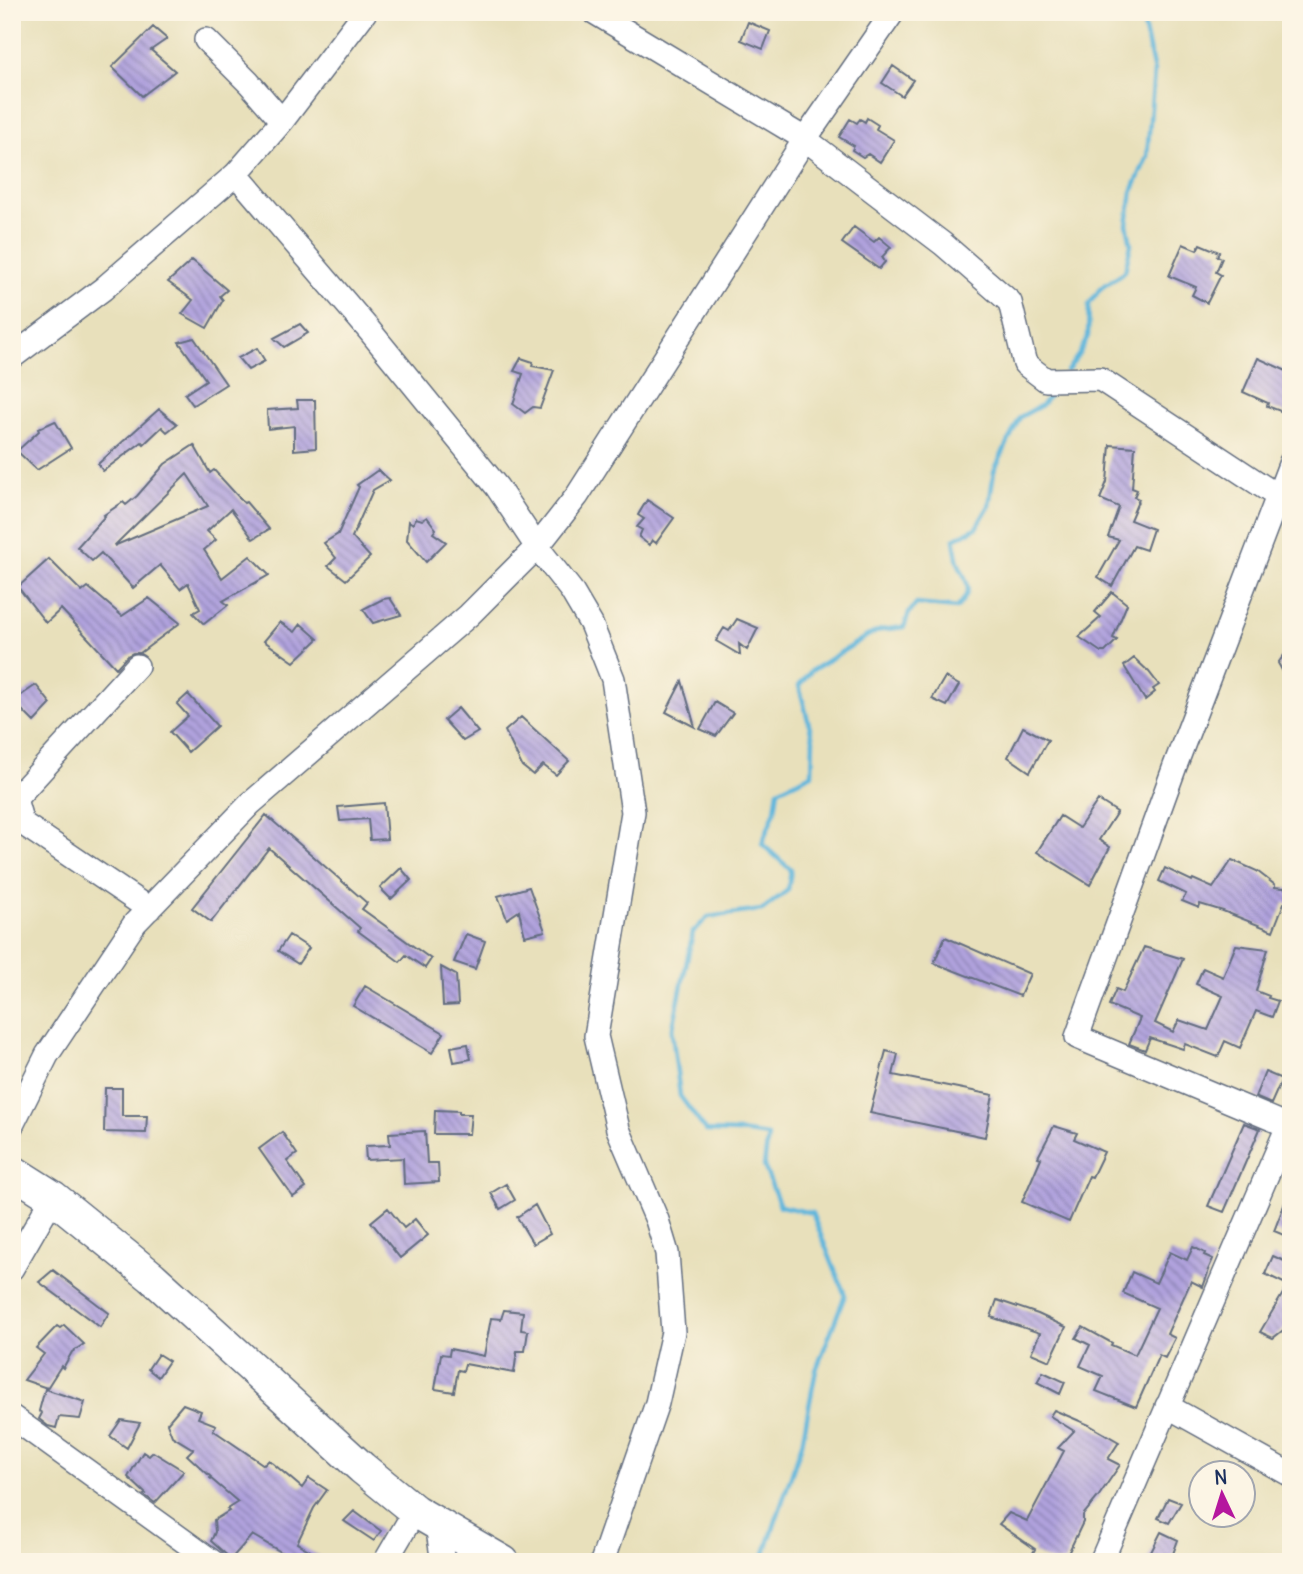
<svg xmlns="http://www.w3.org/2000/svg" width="1303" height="1574" font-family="Delius,sans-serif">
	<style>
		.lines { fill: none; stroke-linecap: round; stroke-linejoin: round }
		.stream { stroke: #5fb6dc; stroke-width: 4.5 }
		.building { fill: url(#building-back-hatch); fill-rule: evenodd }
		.minor-casing { stroke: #636d7f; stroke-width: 26 }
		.highway-casing { stroke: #636d7f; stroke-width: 35 }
		.minor { stroke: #fff; stroke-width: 23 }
		.highway { stroke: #fff; stroke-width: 32 }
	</style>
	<defs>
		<pattern id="building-back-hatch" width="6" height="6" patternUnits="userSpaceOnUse" patternTransform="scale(1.75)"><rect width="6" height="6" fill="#b0a2dd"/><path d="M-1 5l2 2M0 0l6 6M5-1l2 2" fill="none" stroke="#8e84b6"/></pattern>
	</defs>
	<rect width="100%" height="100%" fill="#fcf5e5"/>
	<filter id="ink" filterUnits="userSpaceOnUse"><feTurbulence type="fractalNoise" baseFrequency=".0143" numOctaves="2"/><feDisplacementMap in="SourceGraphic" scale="14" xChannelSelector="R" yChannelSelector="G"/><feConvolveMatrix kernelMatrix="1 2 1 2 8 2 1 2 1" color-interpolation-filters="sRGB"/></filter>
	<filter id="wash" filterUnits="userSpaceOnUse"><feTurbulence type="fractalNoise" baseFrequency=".00686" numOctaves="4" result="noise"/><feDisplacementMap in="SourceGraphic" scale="28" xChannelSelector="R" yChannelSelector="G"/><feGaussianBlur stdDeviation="1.57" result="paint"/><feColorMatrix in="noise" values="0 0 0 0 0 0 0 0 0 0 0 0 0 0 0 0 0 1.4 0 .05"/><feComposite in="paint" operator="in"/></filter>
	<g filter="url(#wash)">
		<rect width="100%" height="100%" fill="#e8e0bb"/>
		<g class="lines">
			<path class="stream" d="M1067,371l12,-17 9,-18 1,-32 12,-16 24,-17 6,-27 -4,-20 5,-32 15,-35 7,-85 -13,-60
				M762,1562l40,-119 14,-73 29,-75 -33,-82 -32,-7 -16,-40 4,-30 -29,-4 -33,-1 -26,-35 -8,-64 21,-100 15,-15 54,-7 26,-20 3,-20 -29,-26 13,-34 3,-20 34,-16 1,-35 -14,-53 12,-15 56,-35 14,-6 23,-3 5,-14 7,-9 41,4c19,-22 9,-24 1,-46 -2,-7 -3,-15 -4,-23l22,-11 13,-22 5,-35 26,-54 22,-12 14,-19"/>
		</g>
		<g id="blocks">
			<path class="building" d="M748,22l22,9 -7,18 -22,-9z
				M153,27l14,12 -16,11 24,21 -33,25 -30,-29z
				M893,66l20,14 -11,16 -20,-13z
				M867,118l11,7 -2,4 18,11 -14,22 -12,-8 -5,3 -11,-7 2,-4 -15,-9 11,-18 7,4 3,-4 5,3z
				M854,227l20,15 5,-5 12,10 -9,10 3,5 -6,7 -37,-26z
				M1183,244l14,6 3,-6 19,8 -2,4 5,2 -6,14 5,3 -14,28 -15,-8 4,-8 -27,-11z
				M192,260l35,30 -7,6 3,4 -16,28 -25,-14 11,-14 -25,-18z
				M300,324l8,9 -24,14 -10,-9z
				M194,338l32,46 -33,21 -8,-11 21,-14 -27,-38z
				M257,348l8,13 -17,9 -10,-12z
				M521,358l12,4 -1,4 22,4 -14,38 -7,-1 -8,6 -12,-9 10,-30 -9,-3z
				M1258,358l33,15v34l-3,7 -21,-8 1,-3 -25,-11z
				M297,400h18l1,48 -22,2v-24l-26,3 -1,-19 31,-2z
				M159,409l18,15 -10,8 -5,-5 -18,17 -2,-2 -39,29 -5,-7z
				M55,421l16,27 -34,22 -20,-19 22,-20 -1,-2z
				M194,445l16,28 4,-3 30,33 2,-1 23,27 -16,10 -22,-30 -24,22 9,9 -12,10 18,28 28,-22 19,19 -46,26 5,4 -24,19 -11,-11 7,-4 -12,-26 -8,6 -20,-24 -27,23 -32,-35 -9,8 -15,-14 28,-31 -1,-1 19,-13 3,3 11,-9 28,-32zM187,474l21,32 -94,40z
				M1110,445l25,2 -3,41 5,2 -3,7 5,2 -9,21 23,9 -7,21 -12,-4 -22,40 -14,-9 21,-37 -11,-3 11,-30 -19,-8 7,-17z
				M378,470l12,10 -17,10 -21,47 18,20 -24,23 -18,-14 8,-8 -12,-15 14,-9 21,-47 -2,-2z
				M647,500l27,18 -18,25 -4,-3 -3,5 -10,-8 3,-7 -5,-3 7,-8 -6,-4z
				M427,517l9,12 -3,4 13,9 -20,20 -19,-22 2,-19 4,3 3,-6 6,2z
				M49,559l33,33 6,-5 34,29 27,-18 31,25 -40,30h-7l-6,3 -11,12 -55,-59 -15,14 -28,-36z
				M1112,592l15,12 -14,34 4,2 -12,12h-4l-22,-15 22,-20 -6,-5z
				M390,598l11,17 -28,8 -10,-14 20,-10z
				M737,619l21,9 -11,22 -8,-6 1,11 -24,-14 8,-13 5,3z
				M280,622l15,10 6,-8 17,15 -24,23 -30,-21z
				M1291,646v40l-13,-23z
				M1134,658l15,14 10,13 -6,4 2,3 -10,8 -21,-34z
				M945,677l14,8 -12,21 -15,-7z
				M682,681l13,46 -29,-15z
				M36,685l15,19 -17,18 -21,-21z
				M188,694l29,32 -29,26 -18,-20 18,-16 -11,-12z
				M715,702l18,11 -17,23 -16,-7z
				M458,708l20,24 -15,9 -19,-21z
				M521,717l48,44 -13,14 -13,-10 -10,10 -11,-9 -17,-35z
				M1023,727l25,13 -18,32 -22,-15z
				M1098,800l19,12 -18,28 11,7 -20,38 -53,-33 23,-36 19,12z
				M384,803l3,36 -17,1 -2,-21 -28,2 -2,-14z
				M266,815l101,88 -5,6 69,50 -6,9 -19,-13 -6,7 -42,-31 2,-3 -91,-80 -58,74 -19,-14z
				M1232,860l25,11 18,14v2l16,2v15l-7,-1 -11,28 -50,-20 -23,-7 -1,4 -17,-7 4,-7 -27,-13 6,-13 27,13 1,-2 20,9z
				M401,868l10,12 -20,19 -11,-11z
				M529,887l16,44 -20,5 -6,-25 -12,8 -9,-23z
				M466,934l19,7 -10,28 -21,-7z
				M289,935l20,13 -11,16 -20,-13z
				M945,937l85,37 -10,22 -86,-33z
				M1236,945l32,4 -12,42 13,5 -1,2 10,3 -6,16 -16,-6 -16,37 -15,-7 -7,16 -33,-13 -2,5 -33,-11 -5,12 -16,-6 11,-26 -31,-13 7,-16 7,3 21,-45 39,12 -28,64 18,9 6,-12 29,10 15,-34 -27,-12 7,-16 20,9z
				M441,967l15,8 2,30 -15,1z
				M365,986l79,47 -12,20 -79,-47z
				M468,1044l3,15 -17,3 -3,-15z
				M886,1051l12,3 -5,21 100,20 -8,42 -115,-24z
				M1265,1072l17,7 -11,25 -16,-7z
				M105,1088h17v28h25l-1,17 -42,-1z
				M435,1110l24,1v3h12l-2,20h-35z
				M1244,1123l16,6 -36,83 -16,-6z
				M1054,1126l23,7 -3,6 30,13 -12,25 -3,-1 -20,46 -47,-20 19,-44 -3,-1z
				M425,1131l2,32h11l1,19 -35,2 -1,-26 -37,2 -1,-14 25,-1 -1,-12z
				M282,1132l15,22 -10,7 19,27 -13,9 -34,-48z
				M506,1184l9,16 -15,9 -9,-16z
				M1290,1190h1v48l-17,-7z
				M535,1205l15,29 -17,10 -16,-27z
				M388,1208l16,20 11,-9 13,16 -28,23 -29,-36z
				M1193,1247l12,6 -1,2 9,4 -5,11h1l-6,17 -12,-6 -24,53 8,4 -10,20 -6,-3 -23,52 -40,-16 7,-15 -23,-10 10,-21 -14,-7 7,-11 29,16 -1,2 24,10 22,-47 -34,-15 9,-21 24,11 14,-31 17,8z
				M1273,1256l18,8v60l-18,14 -13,-6 28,-47 -23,-11z
				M53,1270l56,43 -9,14 -61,-45z
				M997,1300l41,14 28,13 -16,34 -19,-8 9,-20 -49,-16z
				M504,1310l19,2 -2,18 7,1 -3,20h-8l-3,22 -49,-9 -2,7 -5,-1 -4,22 -19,-3 6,-35 8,1 1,-6 34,7 7,-38 10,1z
				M64,1325l20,19 -12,8 -9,16 -2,-2 -14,22 -23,-8 20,-26 -8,-6 21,-22 3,2z
				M158,1354l11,7 -11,16 -10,-8z
				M1043,1372l22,10 -5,12 -23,-12z
				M45,1389l40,13 -5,17 -21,-2 -3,11 -8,-2 -9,-7 3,-6 -3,-2z
				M183,1404l18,7 -3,7 18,7 -3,5 51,35 5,-5 33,28 7,-10 18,12 -13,18 -17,35 32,19h-31l-46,-27 -21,24 -20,-18 4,-9 -1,-12 15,-9 -2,-2 11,-7 -28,-24 1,-1 -24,-22 6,-6 -21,-13 -5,-13z
				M1054,1410l35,15 30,17 -11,17 12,6 -22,32 -15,18v7l-19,40h-12l-19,-9 2,-4 -36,-25 10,-11 18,8 37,-70 -6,-3 16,-17 -24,-15z
				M121,1420l19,3 -13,25 -17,-12z
				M143,1452l6,4 4,-4 31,19 -29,32 -11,-8 2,-1 -18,-17z
				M1168,1498l13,5 -12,20 -11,-5z
				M354,1511l27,20 -7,10 -30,-20z
				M1161,1532l17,8 -8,22h-24z"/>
		</g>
	</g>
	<g filter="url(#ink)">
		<use href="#blocks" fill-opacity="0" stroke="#636d7f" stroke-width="2"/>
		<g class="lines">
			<defs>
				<path id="minor" d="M594,12l211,127 138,105 67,58 15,62 21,16 54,-1 191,126
					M206,40l43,43 33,38
					M236,174l133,156 128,157 40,60 40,-51 228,-357 88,-127
					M12,357l91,-68 133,-115 46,-53 83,-109
					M1291,462l-116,304 -98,271 214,90
					M12,797l3,2 7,24 127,86
					M15,799l122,-133
					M12,1125l35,-70 88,-132 115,-119 219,-189 68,-68 34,43 20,34 22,55 20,133 -37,224 22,93 39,91 10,33 6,79 -16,71 -55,159
					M12,1268l41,-71
					M1167,1406l124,69
					M12,1417l201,145
					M437,1525l6,37
					M385,1562l30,-51
					M1101,1562l190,-443"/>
				<path id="highway" d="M12,1171l41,26 99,80 210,191 53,43 88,51"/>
			</defs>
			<use href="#minor" class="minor-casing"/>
			<use href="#highway" class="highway-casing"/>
			<use href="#minor" class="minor"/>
			<use href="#highway" class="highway"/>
		</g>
	</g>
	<rect width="1303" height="1574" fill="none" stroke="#fcf5e5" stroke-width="42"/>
	<g transform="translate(1222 1494) rotate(356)"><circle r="33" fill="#fcf5e5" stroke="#a2a6af" stroke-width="2"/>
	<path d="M0-5L12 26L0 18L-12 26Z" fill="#b5179e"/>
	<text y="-10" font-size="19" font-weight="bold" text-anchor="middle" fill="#1b2f5e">N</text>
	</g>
</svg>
